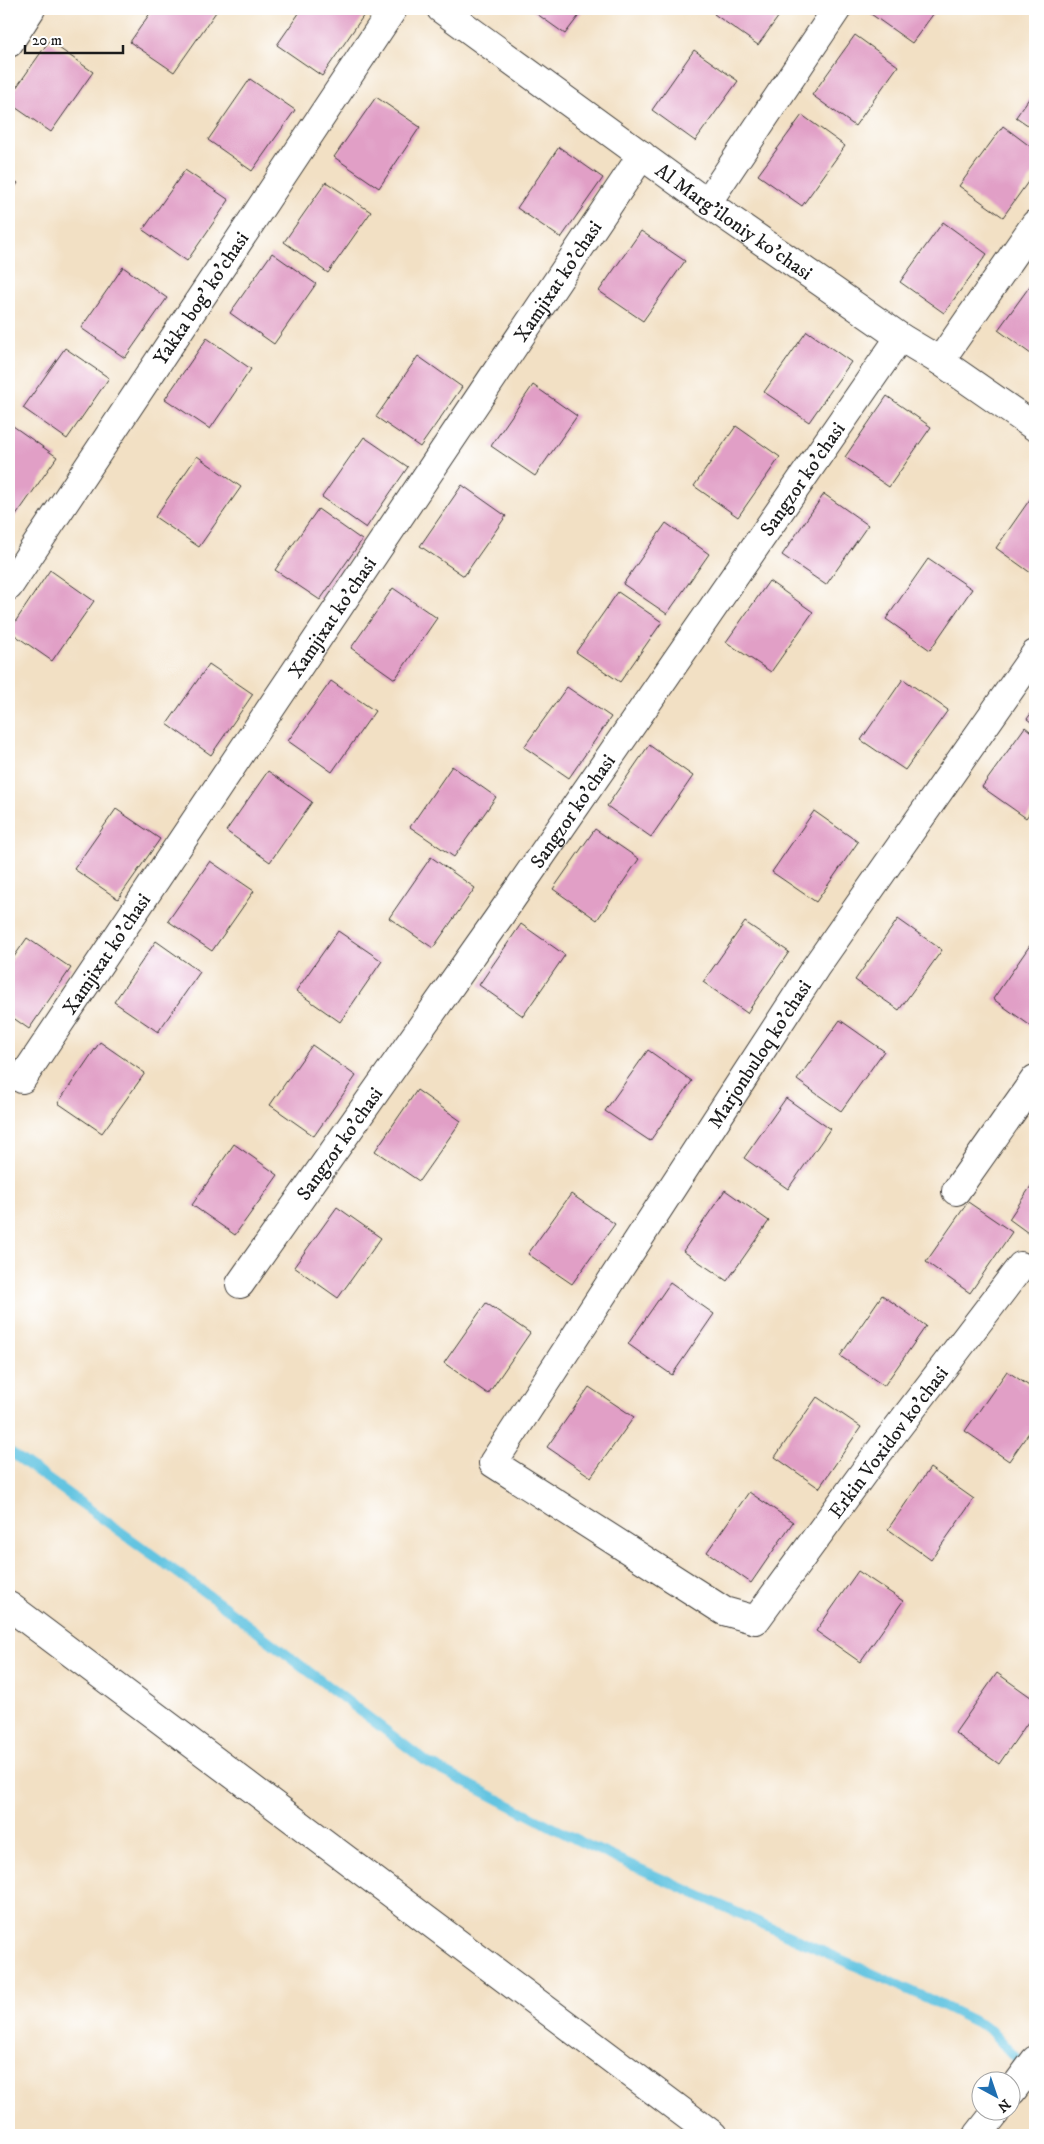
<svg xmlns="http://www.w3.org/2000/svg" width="1044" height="2144" font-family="'IM FELL DW Pica',serif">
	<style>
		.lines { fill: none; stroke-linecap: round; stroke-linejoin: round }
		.stream { stroke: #63c4e1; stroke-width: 10 }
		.building { fill: #e19fc6 }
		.minor-casing { stroke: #3c3935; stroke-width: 30 }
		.major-casing { stroke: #3c3935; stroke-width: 30 }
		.minor { stroke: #fff; stroke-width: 28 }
		.major { stroke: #fff; stroke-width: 28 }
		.labels { text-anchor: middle; stroke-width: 4; stroke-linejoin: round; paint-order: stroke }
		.street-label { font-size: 20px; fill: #1c1c1c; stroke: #fff }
	</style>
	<rect width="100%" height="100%" fill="#fff"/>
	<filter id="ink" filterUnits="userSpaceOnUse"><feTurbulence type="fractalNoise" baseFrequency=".02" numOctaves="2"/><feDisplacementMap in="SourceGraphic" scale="10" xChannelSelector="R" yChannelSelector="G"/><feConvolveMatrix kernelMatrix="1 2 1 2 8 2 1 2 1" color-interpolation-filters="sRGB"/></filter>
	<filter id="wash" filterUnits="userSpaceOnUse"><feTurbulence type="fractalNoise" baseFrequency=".0096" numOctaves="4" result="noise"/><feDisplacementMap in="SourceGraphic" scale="20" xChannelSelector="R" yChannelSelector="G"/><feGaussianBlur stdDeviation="1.12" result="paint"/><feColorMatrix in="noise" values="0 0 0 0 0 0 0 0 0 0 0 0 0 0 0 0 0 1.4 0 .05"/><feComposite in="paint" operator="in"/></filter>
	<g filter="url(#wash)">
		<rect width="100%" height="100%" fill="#f2e0c4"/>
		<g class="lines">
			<path class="stream" d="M9,1451l213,154 206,158 159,82 340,153 61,30 38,41"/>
		</g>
		<g id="blocks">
			<path class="building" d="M153,9h59l4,3 -42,60 -44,-30z
				M302,9h53l9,6 -42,61 -45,-31z
				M530,9h54l-19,25z
				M718,9h66l-26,36 -44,-31z
				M871,9h66l-25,34 -44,-31z
				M855,35l43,31 -43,60 -43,-31z
				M49,41l44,31 -42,60 -42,-29v-5z
				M694,50l44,31 -43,60 -43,-31z
				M250,79l45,31 -43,61 -44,-31z
				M1035,90v40l-19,-13z
				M376,97l44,30 -41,61 -45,-31z
				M802,115l43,31 -43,60 -44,-31z
				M1003,126l32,24v22l-32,45 -44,-31z
				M559,147l44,31 -42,60 -44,-30z
				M185,170l44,30 -42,61 -44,-31z
				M9,176l9,7 -9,13z
				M326,182l45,30 -43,61 -44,-31z
				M943,222l44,32 -43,59 -44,-31z
				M641,231l44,30 -42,60 -44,-30z
				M272,253l44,31 -42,60 -44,-31z
				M123,267l44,31 -42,60 -44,-30z
				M1035,279v78l-37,-27z
				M807,331l44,31 -42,60 -45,-30z
				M207,338l44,31 -41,60 -45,-30z
				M65,348l44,30 -42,61 -44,-31z
				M418,356l44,31 -42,60 -44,-30z
				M533,385l44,31 -42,60 -44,-30z
				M887,396l44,31 -42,60 -44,-30z
				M13,426l44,31 -42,60 -6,-4v-81z
				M736,426l44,31 -42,60 -44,-31z
				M364,437l44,30 -42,61 -44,-31z
				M197,456l44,31 -42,60 -44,-30z
				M462,485l44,31 -42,60 -44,-30z
				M1035,492v84l-39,-28z
				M824,494l44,31 -42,60 -44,-30z
				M318,509l44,31 -42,60 -45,-30z
				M666,523l43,31 -42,60 -44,-30z
				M928,559l44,30 -42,61 -44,-31z
				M50,570l44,31 -42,60 -43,-30z
				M769,581l44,31 -42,60 -45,-30z
				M393,588l44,30 -42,61 -44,-31z
				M618,592l44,30 -42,60 -44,-30z
				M209,664l44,30 -42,61 -44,-31z
				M903,679l45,31 -43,60 -44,-30z
				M331,681l44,30 -43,61 -44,-31z
				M567,687l44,30 -42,61 -45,-31z
				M1035,708v17l-8,-6z
				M1025,727l10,8v71l-9,12 -44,-31z
				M649,745l44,31 -42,61 -44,-31z
				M452,766l44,31 -42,60 -44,-30z
				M268,771l44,31 -42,60 -44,-31z
				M116,809l44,30 -42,60 -44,-30z
				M814,811l44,31 -42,60 -44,-30z
				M595,829l44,30 -42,61 -44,-31z
				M431,857l44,31 -42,60 -44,-30z
				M210,861l44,30 -42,60 -44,-30z
				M898,919l44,31 -43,60 -44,-30z
				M745,922l44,30 -42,61 -44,-31z
				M521,924l44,31 -42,61 -44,-31z
				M338,931l44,30 -42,61 -44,-31z
				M27,938l44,30 -42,61 -20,-14v-51z
				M1035,938v91l-42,-30z
				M156,941l44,31 -42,60 -44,-30z
				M840,1020l44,31 -43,60 -44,-31z
				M100,1042l45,31 -43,60 -44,-30z
				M312,1045l44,31 -42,60 -44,-31z
				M648,1050l44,31 -42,60 -45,-30z
				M417,1090l44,31 -42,60 -44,-30z
				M786,1098l44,31 -42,60 -44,-31z
				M234,1144l44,31 -43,60 -43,-30z
				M1035,1180v58l-26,-19z
				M725,1190l44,31 -42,60 -44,-30z
				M571,1194l44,30 -43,60 -44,-30z
				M968,1202l44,30 -42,61 -44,-31z
				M337,1207l44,31 -43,60 -44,-31z
				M670,1283l44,31 -42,61 -44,-31z
				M882,1295l44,31 -42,60 -44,-30z
				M486,1303l44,30 -42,61 -44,-31z
				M1007,1371l28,19v34l-26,37 -44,-30z
				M589,1387l45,30 -43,60 -44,-30z
				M817,1397l44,30 -42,61 -44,-31z
				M930,1468l44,31 -43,61 -43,-31z
				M749,1492l44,30 -42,61 -44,-31z
				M858,1571l45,30 -43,61 -44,-31z
				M997,1673l38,27v12l-36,52 -44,-31z"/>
		</g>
	</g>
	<g filter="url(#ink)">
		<use href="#blocks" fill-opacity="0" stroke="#3c3935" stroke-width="1"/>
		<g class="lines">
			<defs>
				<g id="minor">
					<path id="s1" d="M441,9l266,194 193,134 40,24 95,66"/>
					<path d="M9,43l22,-34"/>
					<path d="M707,203l130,-194"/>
					<path d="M940,361l95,-137"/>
					<path id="s2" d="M9,586l384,-577"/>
					<path id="s3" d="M22,1079l620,-924"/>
					<path d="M956,1191l79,-112"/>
					<path id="s4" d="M1021,1266l-149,195 -116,159 -32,-9 -231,-148 322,-495 220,-314"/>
					<path id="s5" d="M240,1284l259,-367 401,-580"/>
				</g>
				<path id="major" d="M9,1606l704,529
					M1012,2091l23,-31
					M978,2135l18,-23"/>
			</defs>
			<use href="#minor" class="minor-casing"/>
			<use href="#major" class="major-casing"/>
			<use href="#minor" class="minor"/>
			<use href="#major" class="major"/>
		</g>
	</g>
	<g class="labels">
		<g class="street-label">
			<text dy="7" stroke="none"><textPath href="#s1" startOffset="362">Al Marg'iloniy ko'chasi</textPath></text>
			<text dy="7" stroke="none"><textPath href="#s3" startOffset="961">Xamjixat ko'chasi</textPath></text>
			<text dy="7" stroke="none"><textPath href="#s2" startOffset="346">Yakka bog' ko'chasi</textPath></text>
			<text dy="7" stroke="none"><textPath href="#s5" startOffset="982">Sangzor ko'chasi</textPath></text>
			<text dy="7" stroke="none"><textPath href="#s3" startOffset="556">Xamjixat ko'chasi</textPath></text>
			<text dy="7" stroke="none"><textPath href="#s5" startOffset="578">Sangzor ko'chasi</textPath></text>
			<text dy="7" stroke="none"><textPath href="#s3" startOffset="151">Xamjixat ko'chasi</textPath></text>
			<text dy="7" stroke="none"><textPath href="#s4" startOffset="1238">Marjonbuloq ko'chasi</textPath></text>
			<text dy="7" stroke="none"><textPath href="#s5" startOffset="172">Sangzor ko'chasi</textPath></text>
			<text transform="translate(888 1442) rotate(-53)" y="7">Erkin Voxidov ko'chasi</text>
		</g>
	</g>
	<rect width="1044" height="2144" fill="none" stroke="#fff" stroke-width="30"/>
	<g transform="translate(996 2096) rotate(140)"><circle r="24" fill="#ffffff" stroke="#a4a4a4"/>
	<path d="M0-4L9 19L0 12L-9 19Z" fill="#1f6fb2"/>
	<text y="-8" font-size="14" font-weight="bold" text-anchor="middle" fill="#1c1c1c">N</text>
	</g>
	<path d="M25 45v8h98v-8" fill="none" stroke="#1c1c1c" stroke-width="2.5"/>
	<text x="32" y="45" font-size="15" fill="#1c1c1c" stroke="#ffffff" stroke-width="4" paint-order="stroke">20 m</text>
</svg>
